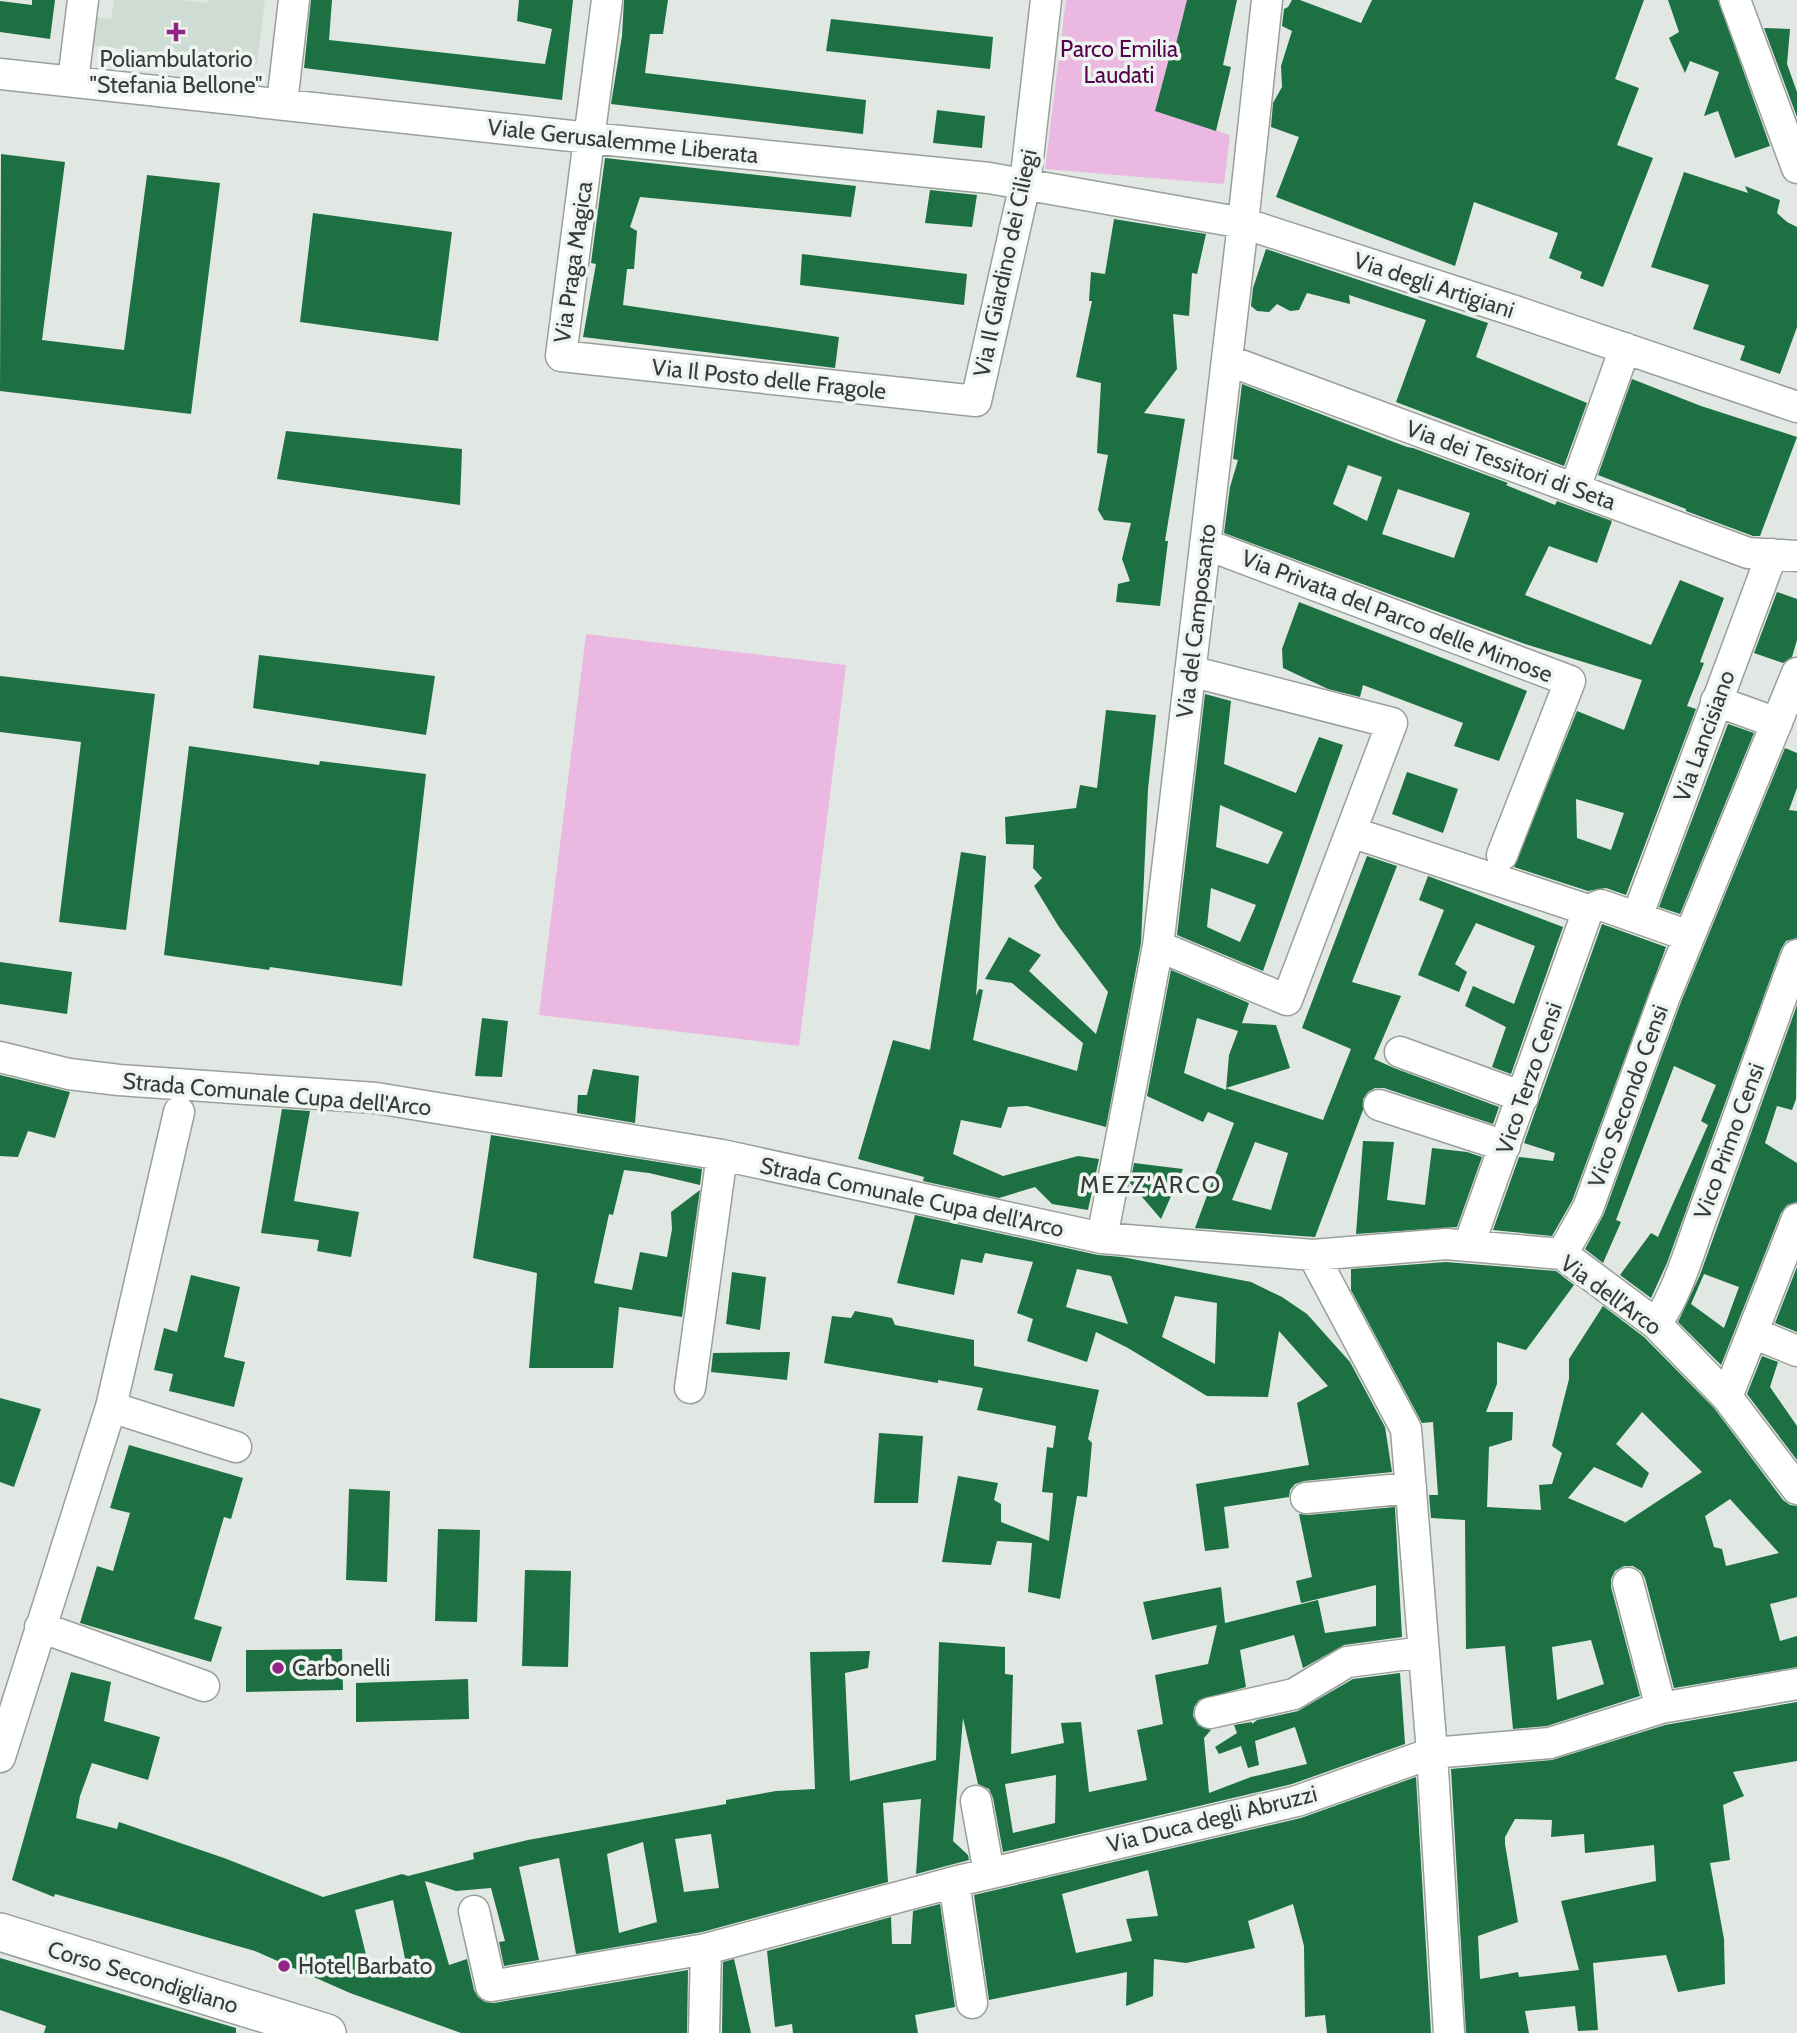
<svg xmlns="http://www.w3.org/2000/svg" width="1797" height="2033" font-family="Cabin,sans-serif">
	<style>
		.built { fill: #cfdcd3 }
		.green { fill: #eab8e1 }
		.building { fill: #1d7042; fill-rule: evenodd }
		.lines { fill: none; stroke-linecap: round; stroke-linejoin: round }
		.minor-casing { stroke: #999f9a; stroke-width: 33 }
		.major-casing { stroke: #999f9a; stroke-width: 40 }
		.minor { stroke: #fff; stroke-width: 30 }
		.major { stroke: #fff; stroke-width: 37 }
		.poi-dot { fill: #922587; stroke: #eef4ef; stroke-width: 2.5 }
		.labels { text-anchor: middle; stroke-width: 7; stroke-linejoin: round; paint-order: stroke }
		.park-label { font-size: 23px; fill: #55034e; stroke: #eef4ef }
		.poi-label { font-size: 23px; fill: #383b39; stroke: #eef4ef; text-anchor: start }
		.street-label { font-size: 23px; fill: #383b39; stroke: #eef4ef }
		.neighbourhood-label { font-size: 24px; letter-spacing: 2px; fill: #383b39; stroke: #eef4ef }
	</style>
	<rect width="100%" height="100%" fill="#e1e7e2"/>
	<path class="built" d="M114,0h68l25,3 1,-3h57l-8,66 -168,-21 4,-28 18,2z"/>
	<path class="green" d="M1066,0h137l-37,114 64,21 -6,49 -179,-15z
		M586,634l260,31 -47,381 -260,-31z"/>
	<path class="building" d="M32,0h23l-5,39 -50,-7v-31l32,4z
		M311,0h21l-3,40 216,24 7,-35 -35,-8 2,-21h54l-11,100 -258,-32z
		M624,0h44l-5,34h-13l-5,39 221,27 -3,34 -252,-30 11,-68z
		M1187,0h50l-14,65 8,2 -15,64 -61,-20 15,-56 3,1z
		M1292,0h8l61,23 11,-23h272l-29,79 24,9 -22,57 36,13 -50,129 -23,-9 2,-6 -33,-14 9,-25 -84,-31 -19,64 -179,-69 23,-60 -28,-10 2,-24 9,-16 -1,-21 11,-35 -10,-5 2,-17 4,-2z
		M1668,0h50l52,146 -35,12 -17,-47 -14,5 15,-44 -29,-11 -5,12 -16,-35 10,-6z
		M831,19l162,18 -3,32 -164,-18z
		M1764,28l26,1 -3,35 10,28v25z
		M937,110l48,6 -3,32 -49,-5z
		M1,154l64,8 -23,178 82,10 23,-175 73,8 -29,231 -191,-23z
		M605,158l251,28 -5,31 -211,-20 -10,30 7,4 -3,38h-7l-4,36 216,32 -4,31 -252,-31 13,-73 -5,-1z
		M1684,172l64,21 -3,-7 35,14 -3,13 10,9 10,5v100l-17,47 -40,-14 5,-14 -52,-17 16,-44 -58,-18z
		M930,190l47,5 -5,32 -47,-4z
		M313,213l139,19 -14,109 -138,-19z
		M1114,219l92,15 -9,40 -5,-1 -3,43 -16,-2 4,55 -33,44 41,6 -20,122h3l-8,65 -44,-4 2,-18 12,-3 -8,-22 9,-36 -27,-3 -6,-10 10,-55 -11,-2 4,-70 -25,-6 16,-76h-3l2,-29 14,2z
		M1266,249l222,74 -12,34 111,46 -23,63 -168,-64 30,-82 -77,-25 1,9 -43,-11 -8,17 -9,1 -13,-7 -8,8 -12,-1 -6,-5 2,-18z
		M802,254l165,20 -3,31 -164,-20z
		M1632,379l69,27 96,31 -37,99h-7l-67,-25v-2l-88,-34z
		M1242,384l165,63 6,1 95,35 -2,2 49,20 2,-4 55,20 -15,42 -48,-17 -24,49 126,50 29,-65 44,18 -24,64 4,1 -17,43 9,3 -70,186 -20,-7 -18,3 -74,-24 63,-156 47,19 18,-50 -117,-36 -301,-111 6,-46 8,-27 -5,-1zM1348,465l34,12 -15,44 -34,-17zM1398,489l72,24 -16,45 -72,-24zM1576,799l48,14 -13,37 -34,-12z
		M286,431l176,18 -2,56 -183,-26z
		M1777,592l20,7v41l-5,17 -9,6 -29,-10z
		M1299,602l228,89 -28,70 -45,-15 9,-23 -100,-38 -3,12 -32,-8 -45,-21 -1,-19z
		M259,655l176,21 -9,59 -173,-27z
		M0,676l155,18 -29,236 -67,-8 22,-180 -81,-10z
		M1205,694l26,7 -7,63 72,29 23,-56 24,8 -80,226 -86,-36zM1220,805l63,27 -15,32 -52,-17zM1211,888l45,17 -16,37 -33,-15z
		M1106,710l50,5 -8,74 -7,154 -35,184 -79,-21 -19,1 -7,21 -40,-8 -8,34 50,22 75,-20 21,3 -11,51 -36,-6 -17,-17 -36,11 -76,-17 1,-4 -66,-18 35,-119 37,10 31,-198 25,4 -10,140 3,-7 4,1 -10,50 104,31 6,-28 -71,-60 -27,-4 24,-42 32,18 -12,16 67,63 12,-42 -49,-65 -25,-41 8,-8 -9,-10 1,-23 -28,-1 -1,-27 71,-9 4,-23 17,3z
		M1728,724l26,9 -74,181 -21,-7z
		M189,746l130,19 1,-4 106,13 -24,212 -132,-19 -1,3 -105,-15z
		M1785,748l12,5v35l-8,22 8,1v127l-11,3 -5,8 -114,314 -16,35 -31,-23 31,-42 7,4 50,-112 -7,-4 15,-36 -42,-19 -58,154 5,2 -18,41 -18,-14 19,-35 77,-212z
		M1407,772l51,17 -15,44 -51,-19z
		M1367,856l30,10 -45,116 49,14 -27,63 20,9 105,39 -6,17 -109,-36h-9l-7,4 -5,7v11l-48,127 -120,-9 39,-105 -26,-11 -5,10 -56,-26 24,-126 78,33 -8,23 1,-3 34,2 14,43 -64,20 97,32 28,-71 -49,-21zM1197,1018l41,13 -9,24 -3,35 -42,-17zM1255,1142l33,11 -17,57 -39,-10z
		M1428,876l135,51 -52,147 -19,-7 14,-40 -41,-21 8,-20 41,18 21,-58 -59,-23 -21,41 12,8 -8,20 -41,-17 26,-65 -25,-10z
		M1602,924l64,23 -94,254 -20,35 -59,-6 26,-73 34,4 2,-8 -31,-10z
		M0,962l72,10 -5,42 -67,-10z
		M1797,1005l-1,94 -4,11 -15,-4 -12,37 32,20v39l-10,3 -6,8 -60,152 -43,-43 22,-47zM1704,1274l35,13 -15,41 -33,-24z
		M482,1018l26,3 -6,56 -27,-1z
		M593,1069l46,7 -4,47 -58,-10 1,-18h9z
		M0,1075l70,17 -15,46 -27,-7 -10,26 -18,-1z
		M282,1109l28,2 -16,90 65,11 -8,45 -34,-6 2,-11 -58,-7z
		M491,1135l211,34 -2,16 -51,-12 -25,-3 -11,45 -4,-1 -15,69 38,7 8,-38 27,5 5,-28 -1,-17 29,-22 -18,127 -63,-10 -6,61h-84l8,-95 -64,-15z
		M1363,1141l31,1 -7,58 38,5 7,-57 35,4 15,5 -25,70 -101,7z
		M1134,1163l49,6 -22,50 -31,-36z
		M915,1215l183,40 24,2 129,25 31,15 25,17 43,48 35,65 7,45 -88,9 -9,3 -5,6 -1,7 -65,10 5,41 -24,3 -9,-67 113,-19 -12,-62 31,-17 -49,-55 -11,66 -61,-1 -79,-48 -32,-16 -9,30 -60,-21 6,-22 -16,-6 16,-51 -48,-9 -3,10 -21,-4 -7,36 -57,-12zM1077,1269l34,7 17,48 -62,-17zM1175,1296l42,7 -2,61 -53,-27z
		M1446,1262l110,9 18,14 -48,65 -29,-8v42l-11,28h27l-1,28 -23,7 -2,60 54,3 -2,-25 13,-1 10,-31 -10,-7 17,-67v-20l34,-53 41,31 70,71 69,92 7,5 7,1v91l-27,7 10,37 17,-5v31l-123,21 -29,-110 -4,-7 -8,-5h-9l-9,5 -4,8v8l29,109 -93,30 -34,3 -8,-83 -39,3 -1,-129 -34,-2 -2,-23h9l-5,-73 -11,1 -71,-133v-21zM1642,1412l60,60 -79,52 2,-2 -57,-24 26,-31 48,21 7,-15 -33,-29zM1730,1499l49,54 -53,13 -4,-17 -8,-2 -9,-31zM1591,1640l13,44 -47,16 -5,-53z
		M1797,1267v65l-22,-9z
		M732,1272l34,5 -6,53 -34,-6z
		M191,1275l49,12 -16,70 21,5 -11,45 -65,-16 4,-17 -19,-4 10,-42 13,4z
		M855,1311l37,7 3,7 79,15v26l125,24 -11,49 4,4 -5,54 -10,-1 -17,103 -32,-7 4,-49 -35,-2 -6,24 -49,-3 16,-86 40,7 -4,17 7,4v18l48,19 4,-48 -11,-1 5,-45 6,1 3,-22 -79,-16 6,-22 -45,-8v3l-114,-20 8,-47 19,2z
		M790,1352l-3,28 -76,-8 2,-19z
		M1762,1356l16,6 -8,25 27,39v34l-50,-66z
		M0,1398l41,11 -27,78 -14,-5z
		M879,1433l44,3 -5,67h-44z
		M129,1445l114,33 -12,41 -7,-2 -30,102 28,8 -11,35 -131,-39 17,-57 16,5 17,-58 -20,-5z
		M349,1489l41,2 -3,91 -41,-2z
		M1395,1507l7,130 -58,8 -41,23 -9,-33 -54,15 6,37 -47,13 -5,7 -1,9 5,9 13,5 -7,8 5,55 42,-16 56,-13 -12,-37 -40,14 4,24 -11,3 -7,-22 -22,8 -4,-7 22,-14 -3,-8 18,-3v2l5,-4 41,-9 55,-32 47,-6 5,71 -113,40 -289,68 -10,-54 -4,-9 -11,-5 -15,-66 -10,123 15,14 1,5 -53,14 5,-75 -38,4 5,79 -186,50 -126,22 -17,-96 -40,9 20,93 -35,6 -5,-24 6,-1 -14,-53 -35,3 -31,-10 24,84 18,-6 7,31 4,7 7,5 9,1 194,-33 -1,63h-226l-111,-40 -95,-42 -200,-57 -1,3 -42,-17 59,-208 40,10 -7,39 56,16 -12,43 -56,-17 -12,33 -4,22 41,11 2,-7 105,36 99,39 79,-23 6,2 66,-17 -1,-6 55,-13 198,-36v-4l50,-9 39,-2 -5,-137 60,-1 -2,17 -23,5 5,108 86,-21 3,-118 66,5v27l8,1 -2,79 53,-11 -3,-20 20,-1 8,70 58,-12 -10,-50 26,-6 -8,-49 53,-11 9,-39 4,-1 -69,16 -9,-38 78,-15 4,36 93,-23 7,33 51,-7v-41l-75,18 -5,-22 16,-4 -13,-63 9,1zM1056,1775l-1,48 -42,10 -8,-49zM711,1834l8,54 -35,4 -9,-53zM643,1842l14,80 -38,11 -12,-79zM393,1900l16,78 -39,-7 -15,-61z
		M438,1529l42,1 -3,92 -42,-1z
		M525,1570l46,1 -3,96 -46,-1z
		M342,1649l1,41 -97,2v-42z
		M468,1679l1,40 -113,3v-39z
		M1797,1702v59l-64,11 11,24 -21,9 7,55 -20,3 14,76 1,45 -47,8 -12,-37 -73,8 5,67 -20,1 -3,-25 -50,5 4,22h-63l-15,-264 101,-9 113,-35zM1515,1819l37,1 -1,17 33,-3 1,19 69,-8 2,36 -95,20 18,69 -60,7 -1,-5 -38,7 -2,-43 40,-14 -13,-78v-7z
		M1416,1777l15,256h-104l-2,-18 -20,2 -1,-71 -11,-42 -45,17 7,27 -69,15 -32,-4 -1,37 -27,10 1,-34 -138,28 -15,-105 327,-77zM1148,1870l10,46 -32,3 6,22 -56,12 -14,-59z
		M940,1904l15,103 -40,8 3,18h-125l-1,-9 -17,3 -8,-76 124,-34 1,27h19l2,-33z
		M0,1958l236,70v5h-192l2,-7 -46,-16z
		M734,1959l17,74h-29l1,-71z"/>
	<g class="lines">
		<defs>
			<path id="minor" d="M607,0l-46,356 415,45 49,-217 21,-184
				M1735,0l62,168
				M0,74l590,64 399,40 254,45 272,88 282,96
				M73,81l10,-81
				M282,103l12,-103
				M1227,360l521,193 49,3
				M1575,488l50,-140
				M1205,544l365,137 -68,174
				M1716,701l61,22
				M1351,832l237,78
				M1588,910l13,-5 88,31
				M1637,917l135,-363
				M1158,946l129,54 105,-277 -202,-52
				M1400,1052l123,45
				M0,1057l69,17 50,6 257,18 170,28 176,29 380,83 211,17 133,-11 116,10 94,70 71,73 70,92
				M1379,1105l126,41
				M1102,1238l56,-292 85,-723 24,-223
				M1469,1245l119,-335
				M1562,1254l26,-46 77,-212 132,-323
				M1313,1255l93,174 26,324 17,280
				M1656,1324c23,-33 34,-76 48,-113 32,-85 61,-171 93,-256
				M1753,1333l44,18
				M690,1388l32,-233
				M1727,1397l70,-178
				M111,1407l125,40
				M1306,1498l105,-10
				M1628,1583l33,125
				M40,1627l164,59
				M1210,1713l84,-19 53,-32 77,-10
				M0,1757l111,-350 68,-295
				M976,1801l13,72
				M954,1882l18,121
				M474,1911l17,75 215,-37 256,-69 335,-79 135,-48 118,-10 111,-35 136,-24
				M704,2033l2,-84"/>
			<path id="major" d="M0,1932l327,101"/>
		</defs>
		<use href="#minor" class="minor-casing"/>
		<use href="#major" class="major-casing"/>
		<use href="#minor" class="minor"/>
		<use href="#major" class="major"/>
	</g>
	<g class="poi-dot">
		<path d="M172.5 21.5h7v7h7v7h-7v7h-7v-7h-7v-7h7z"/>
		<circle cx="278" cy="1668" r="7"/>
		<circle cx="284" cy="1966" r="7"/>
	</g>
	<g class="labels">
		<g class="park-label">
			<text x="1119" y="57">Parco Emilia<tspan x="1119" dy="26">Laudati</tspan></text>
		</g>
		<g class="poi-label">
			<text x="176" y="67" text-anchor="middle">Poliambulatorio<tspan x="176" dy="26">"Stefania Bellone"</tspan></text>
			<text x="292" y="1676">Carbonelli</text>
			<text x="298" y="1974">Hotel Barbato</text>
		</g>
		<g class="street-label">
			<text transform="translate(623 141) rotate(6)" y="8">Viale Gerusalemme Liberata</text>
			<text transform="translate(573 262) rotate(-82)" y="8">Via Praga Magica</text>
			<text transform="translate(1005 263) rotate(-78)" y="8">Via Il Giardino dei Ciliegi</text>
			<text transform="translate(1434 285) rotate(18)" y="8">Via degli Artigiani</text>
			<text transform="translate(769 379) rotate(6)" y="8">Via Il Posto delle Fragole</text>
			<text transform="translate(1511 465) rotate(20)" y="8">Via dei Tessitori di Seta</text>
			<text transform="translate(1397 616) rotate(21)" y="8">Via Privata del Parco delle Mimose</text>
			<text transform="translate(1196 621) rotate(-83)" y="8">Via del Camposanto</text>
			<text transform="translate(1704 736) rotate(-70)" y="8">Via Lancisiano</text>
			<text transform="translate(1529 1078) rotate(-71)" y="8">Vico Terzo Censi</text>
			<text transform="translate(277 1094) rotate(5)" y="8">Strada Comunale Cupa dell'Arco</text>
			<text transform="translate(1628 1096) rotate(-70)" y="8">Vico Secondo Censi</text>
			<text transform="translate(1729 1141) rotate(-70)" y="8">Vico Primo Censi</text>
			<text transform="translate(912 1197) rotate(12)" y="8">Strada Comunale Cupa dell'Arco</text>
			<text transform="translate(1611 1295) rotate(36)" y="8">Via dell'Arco</text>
			<text transform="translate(1212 1819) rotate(-14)" y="8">Via Duca degli Abruzzi</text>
			<text transform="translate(143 1977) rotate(17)" y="8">Corso Secondigliano</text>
		</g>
		<g class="neighbourhood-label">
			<text x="1151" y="1193">MEZZ'ARCO</text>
		</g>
	</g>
</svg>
